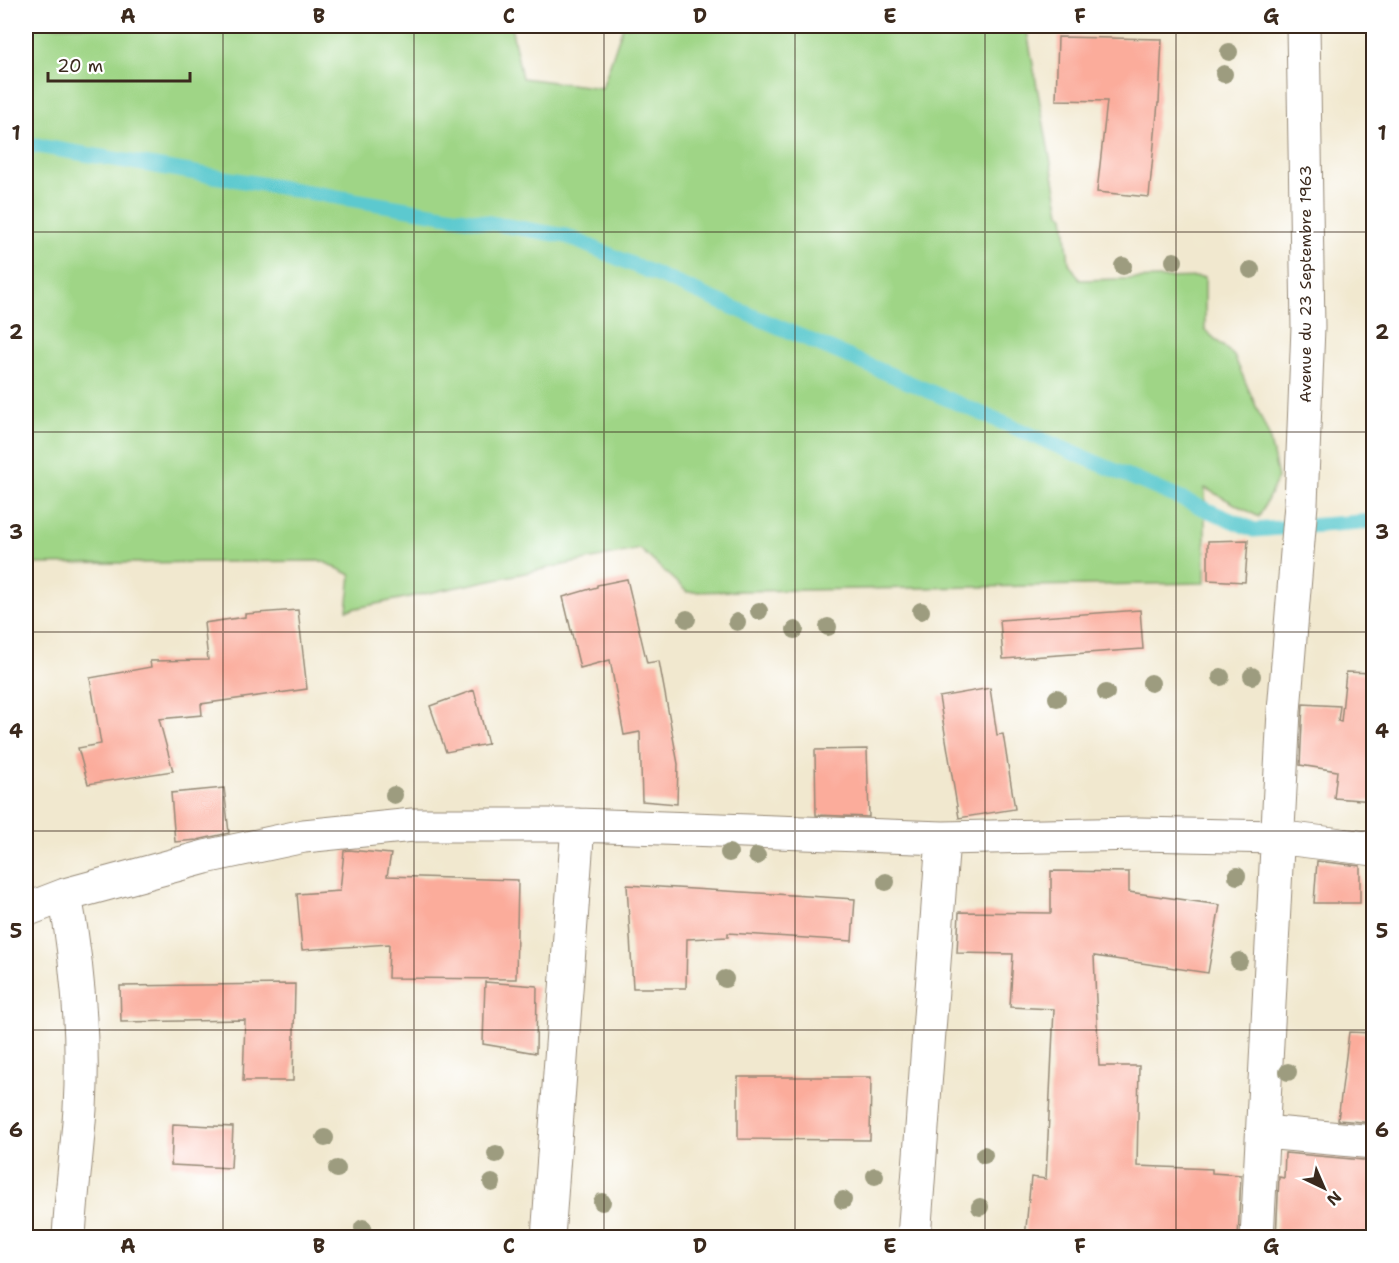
<svg xmlns="http://www.w3.org/2000/svg" width="1399" height="1263" font-family="'Shantell Sans',sans-serif">
	<style>
		.green { fill: #9fd586; stroke: #6d8052; stroke-width: 1.5 }
		.lines { fill: none; stroke-linecap: round; stroke-linejoin: round }
		.stream { stroke: #5cc9cf; stroke-width: 15 }
		.building { fill: #fbac9b }
		.minor-casing { stroke: #968976; stroke-width: 35 }
		.minor { stroke: #fff; stroke-width: 33 }
		.tree { fill: #9d9c7f }
		.grid { fill: none; stroke: #3b2a1e; stroke-width: 1.5; stroke-opacity: 0.55 }
		.labels { text-anchor: middle; stroke-width: 5; stroke-linejoin: round; paint-order: stroke }
		.street-label { font-size: 16px; fill: #3b2a1e; stroke: #fff }
		.neatline { fill: none; stroke: #3b2a1e; stroke-width: 2 }
		.grid-label { font-size: 20px; text-anchor: middle; font-weight: bold; fill: #3b2a1e }
	</style>
	<rect width="100%" height="100%" fill="#fff"/>
	<filter id="ink" filterUnits="userSpaceOnUse"><feTurbulence type="fractalNoise" baseFrequency=".0167" numOctaves="2"/><feDisplacementMap in="SourceGraphic" scale="12" xChannelSelector="R" yChannelSelector="G"/><feConvolveMatrix kernelMatrix="1 2 1 2 8 2 1 2 1" color-interpolation-filters="sRGB"/></filter>
	<filter id="wash" filterUnits="userSpaceOnUse"><feTurbulence type="fractalNoise" baseFrequency=".008" numOctaves="4" result="noise"/><feDisplacementMap in="SourceGraphic" scale="24" xChannelSelector="R" yChannelSelector="G"/><feGaussianBlur stdDeviation="1.35" result="paint"/><feColorMatrix in="noise" values="0 0 0 0 0 0 0 0 0 0 0 0 0 0 0 0 0 1.4 0 .05"/><feComposite in="paint" operator="in"/></filter>
	<g filter="url(#wash)">
		<rect width="100%" height="100%" fill="#f1e8cf"/>
		<path class="green" d="M26,26h485l11,52 80,10 21,-62h403l34,187 4,3 5,47 11,17 125,-3v53l29,26 35,80 9,42 -19,39 -54,-29v95l-518,9 -47,-43 -293,61 4,-35 -29,-14 -296,3z"/>
		<g class="lines">
			<path class="stream" d="M26,144l540,92 688,294 120,-9"/>
		</g>
		<g id="blocks">
			<path class="building" d="M1058,37l104,2 -3,64h-1l-9,94 -52,-5 10,-91 -51,-1z
				M1248,540l-3,42 -37,-2v-39z
				M627,579l20,84 12,-2 19,103 -1,40 -35,-3 -2,-69 -16,3 -14,-75 -30,8 -17,-71 34,-10v-2z
				M298,610l9,79 -106,15 1,11 -43,4 14,52 -85,13 -10,-36 23,-4 -11,-66 61,-11 -1,-6 58,-1 -4,-37 41,-6v-3z
				M1140,610l3,39 -140,10 -3,-39z
				M1346,672l28,1v128l-40,-3 3,-27 -37,-6 3,-61 37,2 -2,15 3,1z
				M990,688l7,47 6,-1 12,75 -56,9 -20,-121z
				M474,690l14,54 -42,8 -16,-46z
				M867,749l2,68 -53,-2 -1,-65z
				M224,788l5,45 -32,7 -22,2 -4,-49z
				M349,850l42,4 -4,22 131,4 -2,99 -128,-1 1,-34 -87,6 -5,-56 43,-3 4,-40z
				M1317,861l43,5v37h-46z
				M1051,871l78,1v20l91,13 -12,68 -114,-17 5,110h40l-2,100 75,3v4l29,2 -3,63h-213l6,-61 15,2 8,-170 -44,-2 3,-53 -56,-1 2,-41 92,1z
				M627,885l228,14 -3,42 -124,-8v4l-41,2 -1,49h-53z
				M485,982l52,4 -1,67 -53,-9z
				M295,984l-2,97h-50l2,-61 -124,2 -1,-36z
				M1349,1032l25,1v90l-36,-3z
				M738,1077h133l-1,63 -132,-1z
				M173,1124l60,3 -2,41 -60,-3z
				M1285,1153l89,8v77h-98l3,-61 5,1z"/>
		</g>
	</g>
	<g filter="url(#ink)">
		<use href="#blocks" fill-opacity="0" stroke="#968976" stroke-width="1.5"/>
		<g class="lines">
			<defs>
				<path id="minor" d="M65,895c13,70 19,143 15,214 -3,43 -9,86 -11,129
					M26,910l39,-15 140,-38 99,-21 109,-11h165l365,13 196,-4 137,3 98,12
					M1263,1132l111,10
					M548,1238l30,-413
					M914,1238l29,-400
					M1257,1238l27,-527 17,-207 7,-177 -5,-301"/>
			</defs>
			<use href="#minor" class="minor-casing"/>
			<use href="#minor" class="minor"/>
		</g>
		<g class="tree">
			<circle cx="1229" cy="52" r="9"/>
			<circle cx="1224" cy="74" r="9"/>
			<circle cx="1174" cy="261" r="9"/>
			<circle cx="1123" cy="266" r="9"/>
			<circle cx="1251" cy="270" r="9"/>
			<circle cx="759" cy="611" r="9"/>
			<circle cx="921" cy="611" r="9"/>
			<circle cx="687" cy="619" r="9"/>
			<circle cx="737" cy="622" r="9"/>
			<circle cx="828" cy="627" r="9"/>
			<circle cx="795" cy="630" r="9"/>
			<circle cx="1252" cy="676" r="9"/>
			<circle cx="1221" cy="677" r="9"/>
			<circle cx="1151" cy="683" r="9"/>
			<circle cx="1106" cy="693" r="9"/>
			<circle cx="1057" cy="698" r="9"/>
			<circle cx="394" cy="795" r="9"/>
			<circle cx="729" cy="853" r="9"/>
			<circle cx="757" cy="856" r="9"/>
			<circle cx="1237" cy="876" r="9"/>
			<circle cx="886" cy="882" r="9"/>
			<circle cx="1239" cy="961" r="9"/>
			<circle cx="725" cy="979" r="9"/>
			<circle cx="1288" cy="1072" r="9"/>
			<circle cx="325" cy="1138" r="9"/>
			<circle cx="496" cy="1154" r="9"/>
			<circle cx="984" cy="1155" r="9"/>
			<circle cx="337" cy="1169" r="9"/>
			<circle cx="875" cy="1176" r="9"/>
			<circle cx="492" cy="1183" r="9"/>
			<circle cx="843" cy="1200" r="9"/>
			<circle cx="602" cy="1202" r="9"/>
			<circle cx="980" cy="1207" r="9"/>
			<circle cx="363" cy="1228" r="9"/>
		</g>
	</g>
	<path class="grid" d="M223,26v1212M414,26v1212M604,26v1212M795,26v1212M985,26v1212M1176,26v1212M26,232h1348M26,432h1348M26,632h1348M26,831h1348M26,1030h1348"/>
	<g class="labels">
		<g class="street-label">
			<text transform="translate(1305 284) rotate(-90)" y="6">Avenue du 23 Septembre 1963</text>
		</g>
	</g>
	<rect width="1399" height="1263" fill="none" stroke="#fff" stroke-width="66"/>
	<g transform="translate(1324 1188) rotate(136)" stroke="#ffffff" stroke-width="4.5" paint-order="stroke">
	<path d="M0-4.5L10 22L0 15L-10 22Z" fill="#3b2a1e"/>
	<text y="-9" font-size="16" font-weight="bold" text-anchor="middle" fill="#3b2a1e">N</text>
	</g>
	<path d="M48 72v9h142v-9" fill="none" stroke="#3b2a1e" stroke-width="3"/>
	<text x="57" y="72" font-size="18" fill="#3b2a1e" stroke="#ffffff" stroke-width="4.5" paint-order="stroke">20 m</text>
	<rect x="33" y="33" width="1333" height="1197" class="neatline"/>
	<g class="grid-label">
		<text x="128" y="23">A</text>
		<text x="319" y="23">B</text>
		<text x="509" y="23">C</text>
		<text x="700" y="23">D</text>
		<text x="890" y="23">E</text>
		<text x="1080" y="23">F</text>
		<text x="1271" y="23">G</text>
		<text x="16" y="140">1</text>
		<text x="1382" y="140">1</text>
		<text x="16" y="339">2</text>
		<text x="1382" y="339">2</text>
		<text x="16" y="539">3</text>
		<text x="1382" y="539">3</text>
		<text x="16" y="738">4</text>
		<text x="1382" y="738">4</text>
		<text x="16" y="938">5</text>
		<text x="1382" y="938">5</text>
		<text x="16" y="1137">6</text>
		<text x="1382" y="1137">6</text>
		<text x="128" y="1253">A</text>
		<text x="319" y="1253">B</text>
		<text x="509" y="1253">C</text>
		<text x="700" y="1253">D</text>
		<text x="890" y="1253">E</text>
		<text x="1080" y="1253">F</text>
		<text x="1271" y="1253">G</text>
	</g>
</svg>
